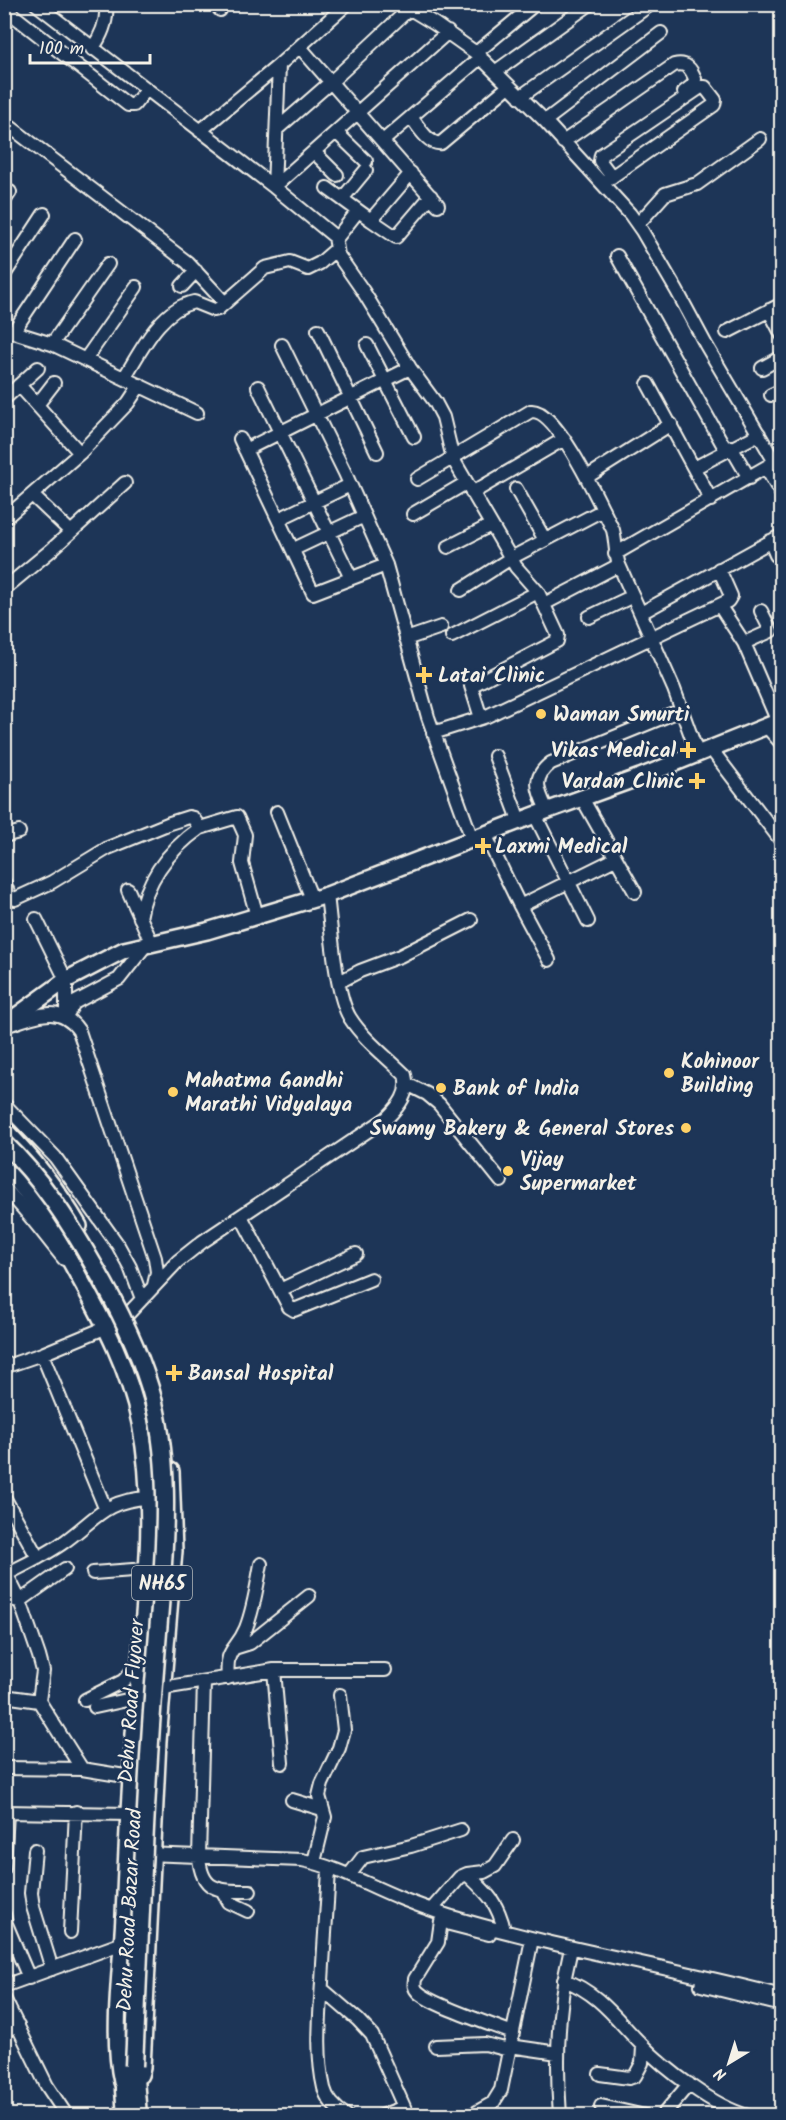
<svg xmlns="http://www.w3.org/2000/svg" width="786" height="2120" font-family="Kalam,sans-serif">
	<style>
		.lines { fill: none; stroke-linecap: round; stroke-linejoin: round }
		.minor-casing { stroke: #f4f1e8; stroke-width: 16 }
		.major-casing { stroke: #f4f1e8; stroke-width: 20 }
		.highway-casing { stroke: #f4f1e8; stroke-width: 21 }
		.minor { stroke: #1d3557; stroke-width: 12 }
		.major { stroke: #1d3557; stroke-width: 15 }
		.highway { stroke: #1d3557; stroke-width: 16 }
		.highway-bridge-casing { stroke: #f4f1e8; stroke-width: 21; stroke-linecap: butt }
		.highway-bridge { stroke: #1d3557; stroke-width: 16 }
		.poi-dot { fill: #ffd166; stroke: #1d3557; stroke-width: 2 }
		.labels { text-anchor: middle; stroke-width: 5; stroke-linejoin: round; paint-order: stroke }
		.shield { fill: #1d3557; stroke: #b4b9bc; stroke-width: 1.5 }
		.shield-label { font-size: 20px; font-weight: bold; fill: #f4f1e8 }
		.poi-label { font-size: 21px; font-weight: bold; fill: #f4f1e8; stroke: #1d3557; text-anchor: start }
		.street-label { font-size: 21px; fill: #f4f1e8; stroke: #1d3557 }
	</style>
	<rect width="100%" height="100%" fill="#1d3557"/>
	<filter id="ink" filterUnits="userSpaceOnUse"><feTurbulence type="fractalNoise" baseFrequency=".0167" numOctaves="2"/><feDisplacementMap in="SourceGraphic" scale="12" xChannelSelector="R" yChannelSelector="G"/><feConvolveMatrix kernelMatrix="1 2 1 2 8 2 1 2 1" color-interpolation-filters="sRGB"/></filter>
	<g filter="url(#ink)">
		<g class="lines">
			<defs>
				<path id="minor" d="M36,4l238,183 61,50 3,18 25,36 47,77 25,34 8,15 10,42 63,108 22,25 20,43 -1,6 -86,45 10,32
					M215,4l5,6
					M402,4l33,20 41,29 69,68 85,93 12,17 35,60 29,54 69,117
					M4,8l124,97h6l12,-15
					M300,47l138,158
					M92,49c10,-14 16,-28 14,-45
					M476,53l59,-49
					M495,72l95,-68
					M520,97l131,-93
					M411,117c7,9 17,28 30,26l68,-57
					M545,121l116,-88
					M4,122l183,140 38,41
					M277,129l55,-48 77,-72
					M200,131l79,-66 68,-61
					M336,132l30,29
					M384,140l97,-83
					M563,142l111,-77c12,-3 17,3 21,14l-2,6 -9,7
					M314,152l23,23
					M603,184l7,-6 104,-73 1,-5 -10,-13h-4l-100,68 -1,6 12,16
					M274,187l174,-155
					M274,187l5,-122
					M327,188l44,32 40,-47
					M342,199l24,-29
					M4,201l6,-9
					M371,220l25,17 35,-41
					M638,224l27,-30 32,-10 63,-45
					M336,239l22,-28
					M617,256l109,194
					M4,275l40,-61
					M182,286l14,-15
					M769,310l13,25
					M4,329l48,15 145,69
					M318,330l59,122
					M13,332l62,-93
					M727,332l55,-28
					M52,344l56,-80
					M282,345l63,128 41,92 42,152 44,122
					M367,345l47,92
					M85,360l51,-73
					M762,368l20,-11
					M124,378c17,-27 36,-69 70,-76l20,8 4,-1 47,-41 25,-6 18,7 12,-6 15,-13
					M648,384l63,116
					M19,385l61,68
					M258,387l93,191
					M771,395l11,-5
					M4,399l34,-31
					M37,405l17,-22
					M240,439l73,154 73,-28
					M731,447l18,31
					M245,450l165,-82
					M694,468l65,-34
					M766,468l16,27
					M587,477l84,-53
					M417,479l114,-68c26,-3 71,97 82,119 3,12 2,23 6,35l55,124 24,66
					M516,489l29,51
					M472,493l92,-54
					M32,495l39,37
					M413,514l53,-31
					M4,519l76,-66 48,-50 12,-18
					M279,519l71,-34
					M770,541l6,14
					M448,547l43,-22
					M294,549l70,-33
					M615,554l165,-95
					M4,589l46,-38 75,-68
					M461,590l50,-32 92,-48
					M544,604l75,-39
					M723,611l21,32 34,79
					M641,613l141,-78
					M589,617l44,-21
					M452,636l86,-44
					M406,639l35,-12
					M744,643l27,-12 -10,-20
					M767,727l15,17
					M433,733l54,-17 241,-115 3,-5 -12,-27
					M711,749l71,93
					M495,756l24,64
					M582,798l53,94
					M547,810c-9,-19 -16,-32 4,-47l130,-53
					M277,812l35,87
					M535,815l53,106
					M485,834l35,72 29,54
					M4,836l15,-4
					M4,882l6,15 5,2 37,-17 56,-34 62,-25 19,-6 4,1 7,10 37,-11 8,18 -3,28 15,53
					M128,890l24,54
					M520,906l95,-47
					M140,918c6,-38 29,-68 60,-90
					M36,919l30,61v36
					M339,982l21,-11 40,-15 71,-36
					M66,1016l8,-13 45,-24 26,-33
					M11,1024c26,-9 50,-20 68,7l76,227 2,14 -3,13
					M407,1084l20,10 12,10 62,77
					M4,1104l51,53 63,88 12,22 12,32
					M4,1188c23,22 40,47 60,71
					M241,1216l48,91 5,3 77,-31
					M280,1290l76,-36
					M42,1354l63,154
					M4,1367l38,-13 65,-27 21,-13 50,-53 24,-19 185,-124c12,-12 23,-25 18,-43 -18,-18 -41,-35 -55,-57 -15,-24 -19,-93 -23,-123
					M4,1497l34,61
					M4,1569l16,32 19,55 4,15 -4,30
					M93,1573l53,-4
					M7,1574c19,-10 39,-19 57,-32 32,-23 41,-42 84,-44
					M4,1598l16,3 45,-32
					M234,1648l16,-5 59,-47
					M274,1670l8,93
					M228,1678c-3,-31 8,-26 18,-50 8,-20 11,-43 15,-64
					M204,1682l-5,174c2,36 20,35 51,35
					M163,1688l111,-18h111
					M4,1696l35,5 43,68
					M85,1700l38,-19 16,-17
					M95,1707l41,-9
					M4,1768l78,1 49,8
					M292,1800l30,9
					M4,1812l125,2
					M35,1850l-4,43 2,14 19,62
					M146,1854l156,6c36,7 65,25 98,38 17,7 35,13 52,19 108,32 220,50 330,79
					M314,1862l11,-45 -6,-21 3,-12 17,-36 5,-18 -4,-35
					M4,1868l3,-56
					M329,1870c-2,37 -5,74 -7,112 -2,34 -6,72 2,106 3,13 12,21 23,28
					M350,1874l13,-17 48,-11 50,-16
					M467,1874c20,19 31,28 37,56
					M222,1890l7,12 19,9
					M432,1909l28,-32 7,-3 17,-2 11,-6 18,-26
					M4,1914l2,10 23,54
					M441,1921l-3,21 -23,37c-1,6 -1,9 3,13 13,13 75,33 95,41
					M450,1924l39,10
					M70,1932l6,-120
					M564,1980c34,12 53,40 77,64 24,25 73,63 107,72
					M701,1985l81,20
					M4,1986l119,-43
					M322,1989l36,31 14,15 36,81
					M4,1998l43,88 20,30
					M4,2031l14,-6
					M436,2046l49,-2 24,6
					M510,2046l48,7
					M600,2074l29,4 6,-2 7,-13 1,-16
					M601,2106l44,10
					M381,2116l23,-9
					M470,2116l23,-13 8,-13 30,-146
					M560,2116c-4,-54 -3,-110 10,-163
					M662,2116l27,-32"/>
				<path id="major" d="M4,1025l62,-45 58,-30 83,-19 120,-36 208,-80 105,-38 142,-57
					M4,1129c30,30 54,61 75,97
					M4,1167c32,32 54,71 75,110 26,47 50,93 61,146 18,89 4,182 -3,272 -6,73 -10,146 -13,220 -2,50 -13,119 -2,167
					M140,2075l2,-7 16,-327 16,-190 -3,-80"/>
				<path id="highway" d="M124,2066v24l2,26
					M134,2066l4,50"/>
			</defs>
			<use href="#minor" class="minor-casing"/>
			<use href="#major" class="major-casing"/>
			<use href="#highway" class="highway-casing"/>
			<use href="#minor" class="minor"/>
			<use href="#major" class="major"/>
			<use href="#highway" class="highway"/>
			<defs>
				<path id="highway-bridge" d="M4,1143c37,35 64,77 89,121 23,39 44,81 57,124 20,67 16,138 11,207 -4,49 -8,97 -11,146 -7,108 -11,216 -16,325"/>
			</defs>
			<use href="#highway-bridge" class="highway-bridge-casing"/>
			<use href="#highway-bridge" class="highway-bridge"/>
		</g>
	</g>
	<g class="poi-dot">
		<path d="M421 666h6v6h6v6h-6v6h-6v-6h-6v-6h6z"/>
		<circle cx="541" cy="714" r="6"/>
		<path d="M685 741h6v6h6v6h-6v6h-6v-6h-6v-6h6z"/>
		<path d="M694 772h6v6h6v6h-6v6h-6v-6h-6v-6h6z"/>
		<path d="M480 837h6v6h6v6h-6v6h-6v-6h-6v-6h6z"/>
		<circle cx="669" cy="1073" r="6"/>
		<circle cx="441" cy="1088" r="6"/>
		<circle cx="173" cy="1092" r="6"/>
		<circle cx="686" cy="1128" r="6"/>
		<circle cx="508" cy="1171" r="6"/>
		<path d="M171 1364h6v6h6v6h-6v6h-6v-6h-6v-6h6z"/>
	</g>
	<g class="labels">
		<rect class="shield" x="132" y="1566" width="60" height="34" rx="4.5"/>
		<g class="shield-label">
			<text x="162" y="1590">NH65</text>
		</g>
		<g class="poi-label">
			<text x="438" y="682">Latai Clinic</text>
			<text x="553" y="721">Waman Smurti</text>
			<text x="676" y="757" text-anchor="end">Vikas Medical</text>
			<text x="684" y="788" text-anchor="end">Vardan Clinic</text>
			<text x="495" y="853">Laxmi Medical</text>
			<text x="681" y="1068">Kohinoor<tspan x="681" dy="24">Building</tspan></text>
			<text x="185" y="1087">Mahatma Gandhi<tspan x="185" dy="24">Marathi Vidyalaya</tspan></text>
			<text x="453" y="1095">Bank of India</text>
			<text x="674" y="1135" text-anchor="end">Swamy Bakery &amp; General Stores</text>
			<text x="520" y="1166">Vijay<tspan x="520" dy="24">Supermarket</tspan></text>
			<text x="188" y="1380">Bansal Hospital</text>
		</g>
		<g class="street-label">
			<text transform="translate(131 1701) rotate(-86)" y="7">Dehu Road Flyover</text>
			<text transform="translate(129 1910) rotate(-87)" y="7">Dehu Road Bazar Road</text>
		</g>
	</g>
	<rect width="786" height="2120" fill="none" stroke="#1d3557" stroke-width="24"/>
	<rect x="12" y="12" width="762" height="2096" fill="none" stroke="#f4f1e8" stroke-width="2" filter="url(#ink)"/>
	<g transform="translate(729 2063) rotate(218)" stroke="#1d3557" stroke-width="4.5" paint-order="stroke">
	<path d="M0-4.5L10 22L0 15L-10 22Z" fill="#f4f1e8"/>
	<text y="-9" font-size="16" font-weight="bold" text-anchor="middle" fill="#f4f1e8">N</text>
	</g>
	<path d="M30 54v9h120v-9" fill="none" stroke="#f4f1e8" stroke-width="3"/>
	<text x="39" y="54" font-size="18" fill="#f4f1e8" stroke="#1d3557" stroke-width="4.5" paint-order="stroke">100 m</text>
</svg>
